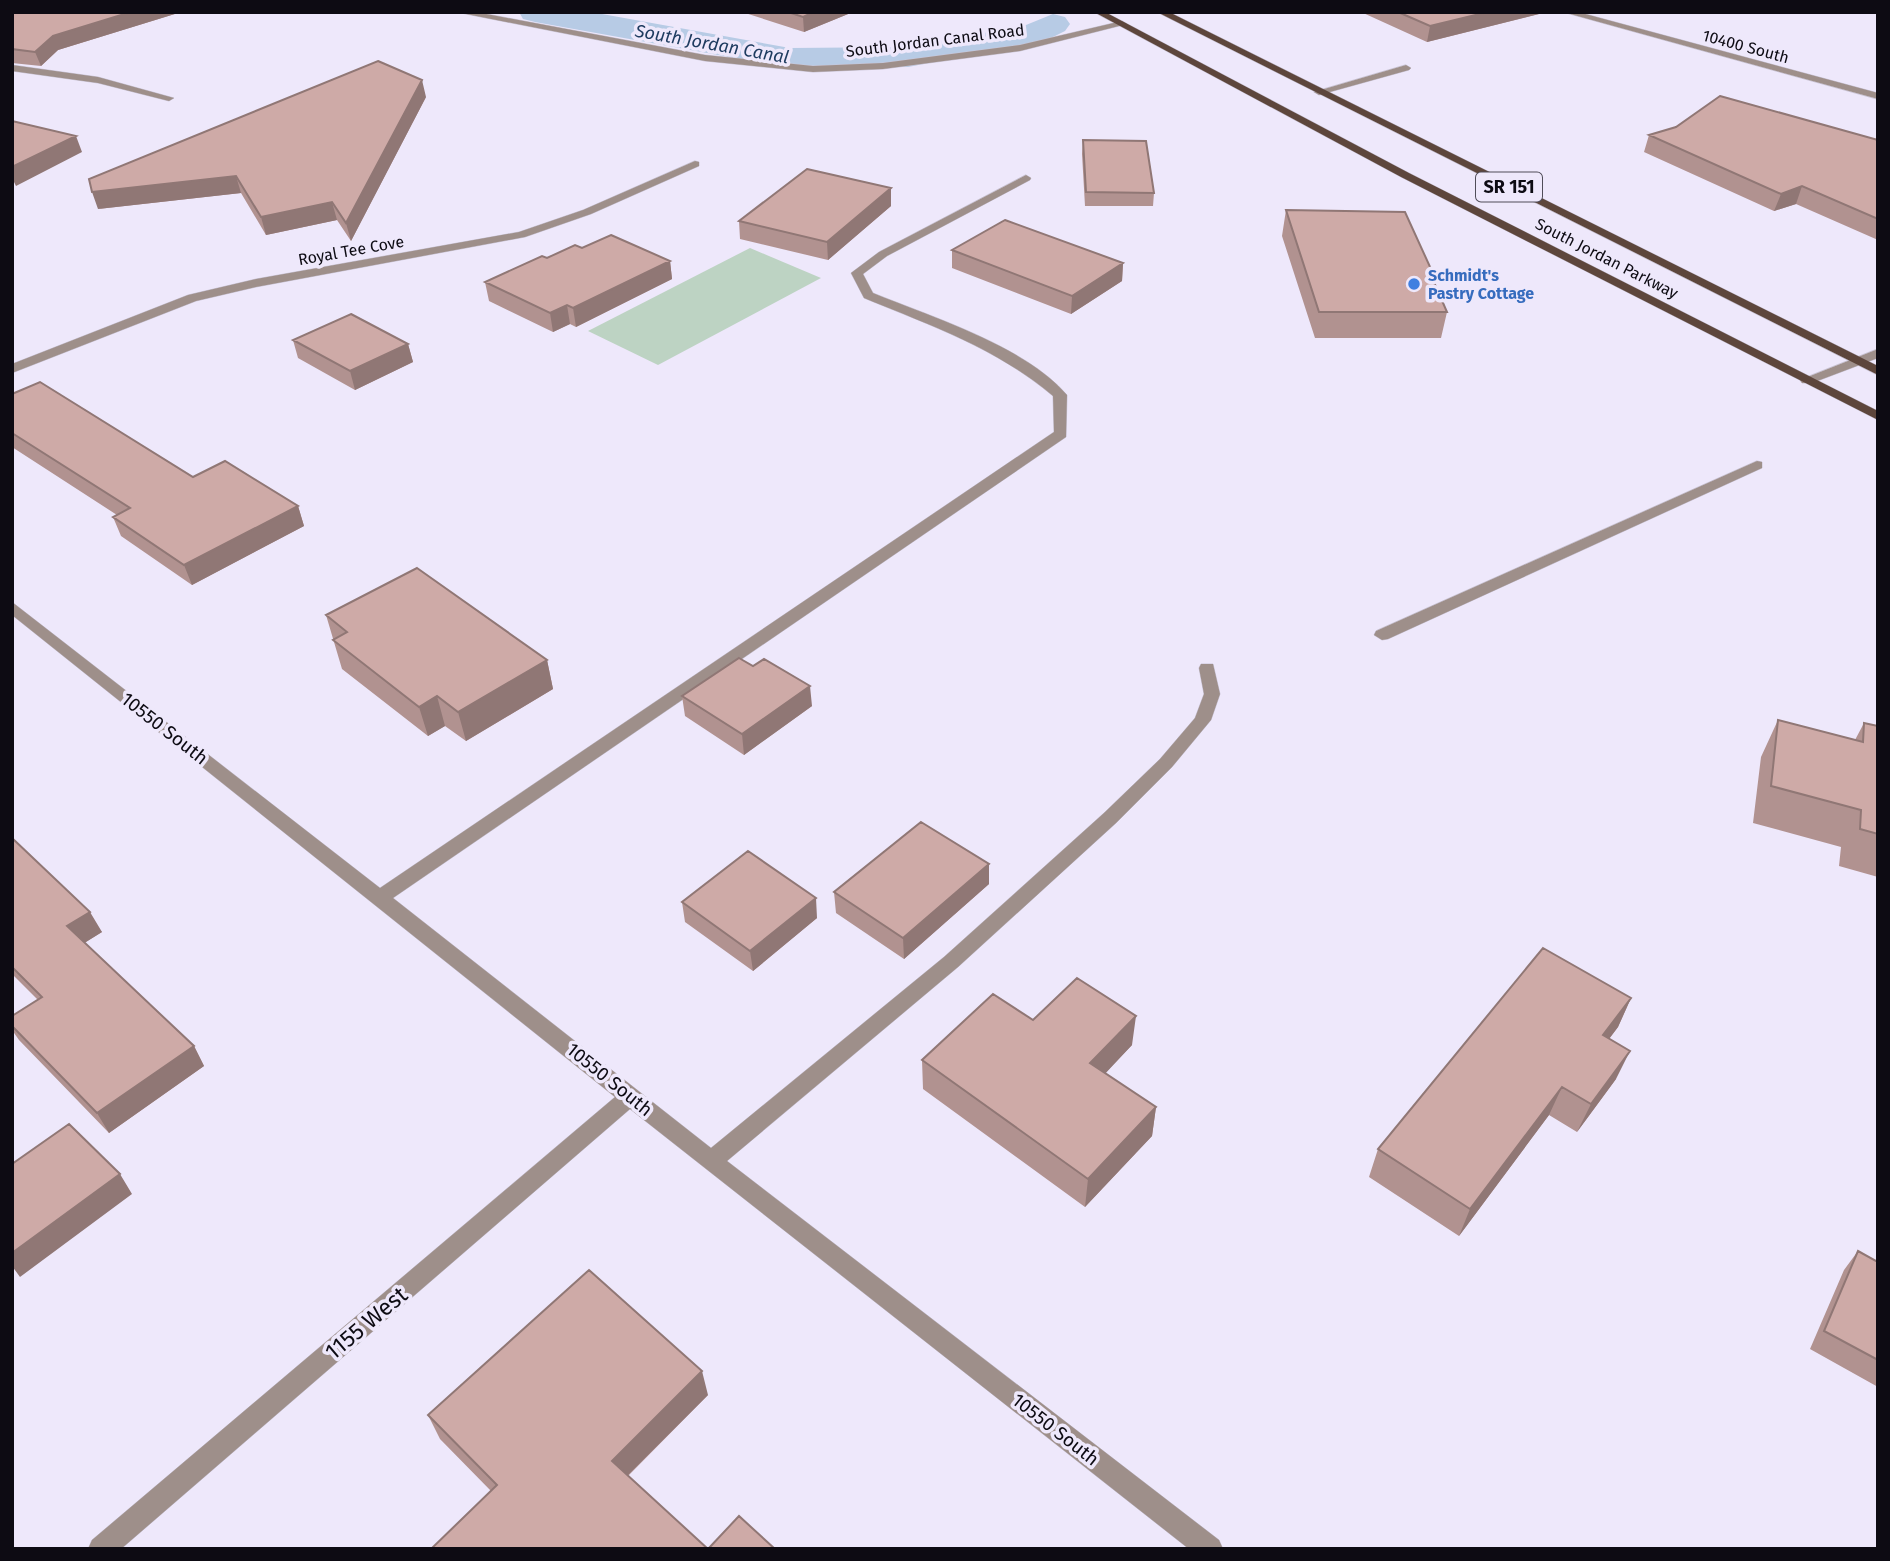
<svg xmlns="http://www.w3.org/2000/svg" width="1890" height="1561" font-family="'Fira Sans',sans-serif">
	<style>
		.green { fill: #bdd3c3 }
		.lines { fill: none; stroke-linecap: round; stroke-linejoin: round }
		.canal { fill: #b7cbe5; fill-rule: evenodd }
		.minor-casing { stroke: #cac5d6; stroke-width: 1 }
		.major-casing { stroke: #cac5d6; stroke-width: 1 }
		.minor { fill: #9e8f8a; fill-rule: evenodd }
		.major { fill: #5d463c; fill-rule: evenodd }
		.wall { fill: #b19290 }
		.shaded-wall { fill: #907775 }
		.building { fill: #ceaaa7; stroke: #907775; stroke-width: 2 }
		.shop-dot { fill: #3f7fe0; stroke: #eee8fb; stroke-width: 2.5 }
		.labels { text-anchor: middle; stroke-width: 7; stroke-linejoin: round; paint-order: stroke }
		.far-street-label { font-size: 16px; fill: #0d0b13; stroke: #eee8fb }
		.far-shop-label { font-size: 16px; font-weight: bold; fill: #366cbe; stroke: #eee8fb; text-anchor: start }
		.far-water-label { font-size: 18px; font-style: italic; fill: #1f3c60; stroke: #eee8fb }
		.shield { fill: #eee8fb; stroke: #504d59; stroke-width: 2 }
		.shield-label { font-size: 18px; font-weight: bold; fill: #0d0b13 }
		.street-label { font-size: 19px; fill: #0d0b13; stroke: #eee8fb }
		.near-street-label { font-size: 23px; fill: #0d0b13; stroke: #eee8fb }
	</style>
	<rect width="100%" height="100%" fill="#eee8fb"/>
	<path class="green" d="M750,248l71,30 -163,87 -70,-34z"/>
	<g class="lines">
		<path class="canal" d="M519,12h72l199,36 118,-1 118,-22 27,-11 12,3 5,7 -5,7 -18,9 -139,27 -118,1 -255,-46 -12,-3z"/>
		<defs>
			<path id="minor" d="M456,12h20l229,43 108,11 70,-3 137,-18 102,-24 5,3 -107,27 -137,18 -70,3 -108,-11z
				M1563,12h15l300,81v6z
				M12,65l86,12 76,21 -5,3 -71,-18 -86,-12z
				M1406,65l5,3 -2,2 -90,25 -5,-3z
				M695,161l4,1v4l-108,48 -66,23 -269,50 -60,14 -184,72v-9l176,-69 68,-16 263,-47 64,-22z
				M1026,175l5,3 -1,2 -143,76 -24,18 10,19c59,24 152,53 194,102l-1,42 -673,461 318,250 233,-191 160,-144 56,-54 35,-41 9,-24 -5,-26 2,-4h12l7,30 -9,26 -39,47 -56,56 -158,144 -231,194 492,379 4,9h-34l-559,-440 -509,440h-33l4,-9 523,-443 -603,-482v-13l368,286 674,-456 -1,-36c-57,-48 -121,-70 -189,-98l-13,-25 28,-21z
				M1878,349v9l-66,25h-10l-2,-3z
				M1757,461l5,1v6l-374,171 -6,1 -8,-5 2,-4z"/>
			<path id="major" d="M1094,12h11l304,161 469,238v9l-477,-243z
				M1157,12h12l709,354v9z"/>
		</defs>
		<use href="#minor" class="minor-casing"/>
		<use href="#major" class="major-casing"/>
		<use href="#minor" class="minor"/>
		<use href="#major" class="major"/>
	</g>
	<path class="wall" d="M12,12h166v1l-120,37 -17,16 -29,-3z
		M742,12h111l-49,20z
		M1361,12h186l-120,30z
		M426,97l-75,144 -14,-21 -71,15 -25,-42 -143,16z
		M1649,135l229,5v100l-82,-36 -22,7 -130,-59z
		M1083,140l71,53 -1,13h-68l-3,-52z
		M891,188v18l-63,54 -88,-21 -1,-18z
		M1286,210l150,70 -1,5 12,27 -6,26h-126l-33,-102z
		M582,248l88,13 2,18 -96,48 -6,-3 -17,8 -64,-31 -4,-19 62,-24z
		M952,250l171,13 -1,18 -51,33 -119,-46z
		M293,340l115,4 5,18 -58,28 -57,-32z
		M12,394l181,83 105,29 6,20 -112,59 -71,-49 -8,-19 4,-2 -105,-68z
		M326,615l221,45 6,29 -87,52 -21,-15 -17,10 -86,-67z
		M753,666l59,40 -68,49 -59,-39 -3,-20z
		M1778,720l77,20 9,-17 14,3v151l-39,-11 2,-19 -88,-24 8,-66z
		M12,838l90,94 -18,11 110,103 10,20 -95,67 -90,-93 -7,-10v-14l26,-16 -26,-26z
		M989,884l-85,75 -68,-46 -2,-21z
		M682,902l135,16 -64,53 -68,-49z
		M1631,998l-13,29 -9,12 7,40 -39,53 -28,-17 -90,121 -90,-59 9,-28z
		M1033,1020l99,25 -27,28 51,34 -4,29 -67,71 -162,-118 -1,-29z
		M1858,1251l20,11v125l-68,-38 34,-79z
		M708,1395l-80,81 80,73h67h-344l60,-58 -51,-52 -12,-24z"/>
	<path class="shaded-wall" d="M131,12h47v1l-120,37 -17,16 -6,-14 18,-16z
		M814,12h39l-49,20 -1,-15z
		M1488,12h59l-120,30 3,-16z
		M422,80l4,17 -75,144 -5,-18z
		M76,136l6,16 -66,34 -4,-8v-11z
		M236,176l5,17 -143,16 -6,-17z
		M1802,186l-6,18 -22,7 7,-17z
		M891,188v18l-63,54 -1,-18z
		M332,202l5,18 -71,15 -5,-18z
		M670,261l2,18 -96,48 -3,-19z
		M1123,263l-1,18 -51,33 1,-18z
		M567,305l3,19 -17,8 -3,-19z
		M408,344l5,18 -58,28 -5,-19z
		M298,506l6,20 -112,59 -8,-20z
		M547,660l6,29 -87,52 -8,-29z
		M810,686l2,20 -68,49 -2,-21z
		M437,696l8,30 -17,10 -9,-29z
		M989,864v20l-85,75 -1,-21z
		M816,898l1,20 -64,53 -3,-20z
		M90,912l12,20 -24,15 -11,-21z
		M1631,998l-13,29 -28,37 13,-29z
		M1136,1016l-4,29 -44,47 2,-29z
		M194,1046l10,20 -95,67 -12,-20z
		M1630,1051l-14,28 -39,53 14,-28z
		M1562,1087l-13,28 -90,121 11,-27z
		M1156,1107l-4,29 -67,71 3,-28z
		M120,1174l12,20 -112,83 -8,-11v-13z
		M702,1371l6,24 -89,89 -7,-23z"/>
	<path class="building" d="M12,12h119l-78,24 -18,16 -23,-3z
		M788,12h26l-11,5z
		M1398,12h90l-58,14z
		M378,61l44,19 -76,143 -14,-21 -71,15 -25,-41 -144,16 -3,-13z
		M1720,96l158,44v79l-76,-33 -21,8 -132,-59 27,-8z
		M12,121l64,15 -64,31z
		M1083,140l63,1 8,52 -68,-1z
		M807,169l84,19 -64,54 -88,-21z
		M1286,210l119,2 31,68h-3l14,32h-128z
		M1005,220l118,43 -51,33 -120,-46z
		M611,235l59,26 -97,47 -6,-3 -17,8 -65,-31 57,-26 5,2 28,-13 7,3z
		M351,314l57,30 -58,27 -57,-31z
		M40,382l153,95 32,-16 73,45 -114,59 -71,-48 17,-9 -118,-75v-39z
		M417,568l130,92 -89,52 -21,-16 -18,11 -86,-67 14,-8 -21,-17z
		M739,658l14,8 11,-7 46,27 -68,48 -60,-38z
		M1778,720l85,22 1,-19 14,3v108l-18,-5 1,-19 -90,-24z
		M921,822l68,42 -86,74 -69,-46z
		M12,838l78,74 -23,14 127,120 -97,67 -85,-87v-10l30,-19 -30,-30z
		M748,851l68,47 -66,53 -68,-49z
		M1543,948l88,50 -28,37 27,16 -39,53 -29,-17 -92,122 -92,-60z
		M1077,978l59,38 -46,47 66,44 -68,72 -166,-119 71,-66 40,26z
		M69,1124l51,50 -108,79v-89z
		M1858,1251l20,11v98l-54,-29z
		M589,1270l113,101 -90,90 96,88 31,-33 36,33h-344l66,-64 -69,-70z"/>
	<circle class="shop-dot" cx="1414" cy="284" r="7"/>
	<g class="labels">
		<g class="far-street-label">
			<text transform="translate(935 40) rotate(-7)" y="6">South Jordan Canal Road</text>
			<text transform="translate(1746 46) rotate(15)" y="6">10400 South</text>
			<text transform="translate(351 250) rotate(-10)" y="6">Royal Tee Cove</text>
			<text transform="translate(1607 258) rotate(27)" y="6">South Jordan Parkway</text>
		</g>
		<g class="far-shop-label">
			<text x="1428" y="281">Schmidt's<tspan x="1428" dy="18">Pastry Cottage</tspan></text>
		</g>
		<g class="far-water-label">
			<text transform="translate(712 44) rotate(10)" y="6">South Jordan Canal</text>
		</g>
		<rect class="shield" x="1476" y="172.5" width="66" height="29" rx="5"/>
		<g class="shield-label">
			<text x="1509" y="193">SR 151</text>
		</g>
		<g class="street-label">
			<text transform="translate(165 728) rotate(38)" y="7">10550 South</text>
			<text transform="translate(610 1079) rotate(39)" y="7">10550 South</text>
			<text transform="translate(1056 1429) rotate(38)" y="7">10550 South</text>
		</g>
		<g class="near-street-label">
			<text transform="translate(366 1323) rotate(-40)" y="8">1155 West</text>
		</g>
	</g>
	<rect width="1890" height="1561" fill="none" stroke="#0d0b13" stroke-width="28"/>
</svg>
